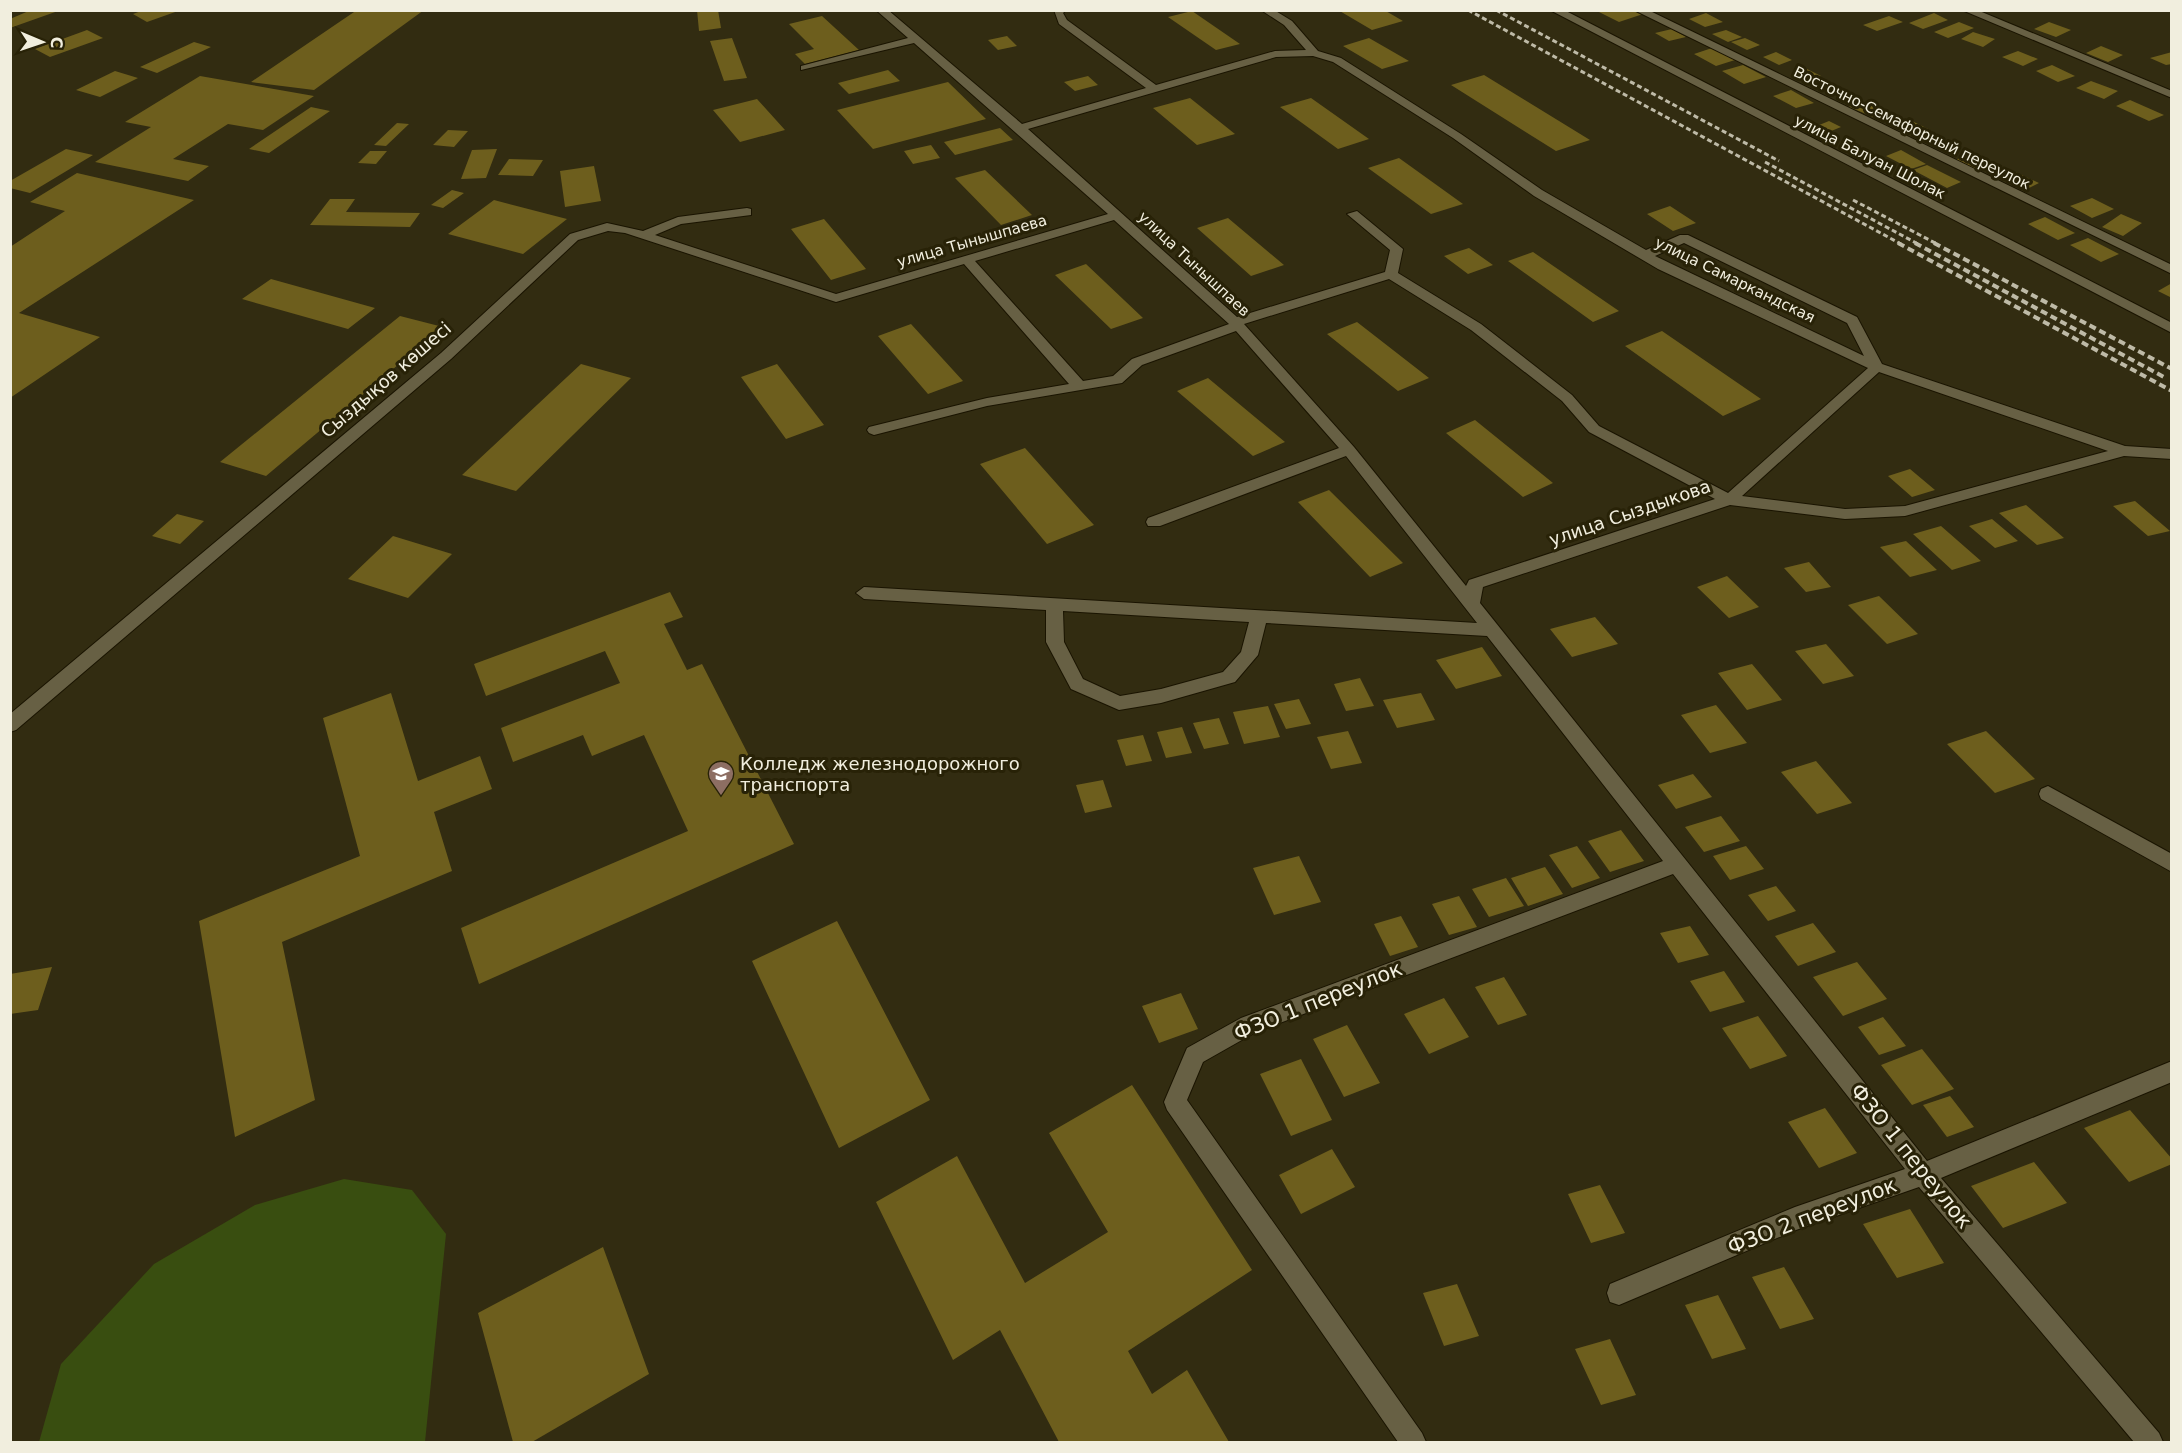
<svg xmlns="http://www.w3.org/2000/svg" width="2182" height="1453" font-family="'DejaVu Sans',sans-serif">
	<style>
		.green { fill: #394e10 }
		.building { fill: #6d5e1d }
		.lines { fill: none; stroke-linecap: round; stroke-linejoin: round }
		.street-casing { stroke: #1a1400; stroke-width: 2 }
		.street { fill: #676044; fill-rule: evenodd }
		.rail-far1 { stroke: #bebaa7; stroke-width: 3; stroke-dasharray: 5 3; stroke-linecap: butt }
		.rail { stroke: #bebaa7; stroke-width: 4; stroke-dasharray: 7 4; stroke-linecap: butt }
		.labels { text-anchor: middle; stroke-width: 6; stroke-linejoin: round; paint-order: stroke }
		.far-street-label { font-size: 15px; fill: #f1eede; stroke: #282207 }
		.street-label { font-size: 18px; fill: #f1eede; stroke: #282207 }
		.poi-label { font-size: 18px; fill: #f1eede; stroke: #282207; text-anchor: start }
		.near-street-label { font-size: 21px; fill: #f1eede; stroke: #282207 }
	</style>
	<rect width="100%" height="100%" fill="#322c11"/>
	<path class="green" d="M344,1179l68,11 34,44 -21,208h-386l22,-78 93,-100 101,-59z"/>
	<path class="building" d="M31,10h27v1l-48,17v-9z
		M144,10h34v1l-31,11 -14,-8z
		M357,10h67l-110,80 -63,-8z
		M697,10h21l3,18 -22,3z
		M1338,10h46l19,11 -31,9z
		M1595,10h41l7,4 -24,8z
		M1192,11l48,33 -24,6 -48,-33z
		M1706,13l17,9 -18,5 -16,-8z
		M1934,13l14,7 -25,9 -14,-6z
		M822,16l37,34 -54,14 -10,-10 19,-5 -25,-25z
		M1889,16l14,6 -26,9 -14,-6z
		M1959,22l15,6 -26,10 -14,-6z
		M2049,22l22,8 -15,7 -22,-8z
		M1672,29l14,8 -17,4 -14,-8z
		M87,30l16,8 -53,19 -15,-8z
		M1726,30l16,7 -14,5 -16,-8z
		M1973,32l22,7 -12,8 -22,-8z
		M1007,36l10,10 -19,4 -10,-10z
		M732,38l15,40 -23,3 -14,-40z
		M1369,38l40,23 -27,8 -39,-23z
		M1745,38l15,7 -13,5 -16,-8z
		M194,42l17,5 -54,26 -17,-6z
		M2101,46l22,9 -15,7 -22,-9z
		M1712,48l23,12 -19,6 -22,-12z
		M2018,51l20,8 -15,7 -21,-9z
		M1776,52l16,8 -13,5 -16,-8z
		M2172,52v12l-6,1 -16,-7z
		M1743,65l23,12 -22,7 -22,-13z
		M2052,65l23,11 -17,6 -22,-11z
		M1805,68l16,8 -11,4 -17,-8z
		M888,70l12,11 -51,13 -11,-11z
		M115,71l23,7 -38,19 -24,-7z
		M1484,75l106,65 -34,11 -105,-66z
		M200,76l114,20 -51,34 -35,-6 -55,35 36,7 -21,15 -93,-19 56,-35 -26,-5z
		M1088,76l10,9 -23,6 -11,-9z
		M2091,81l27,10 -14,8 -28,-11z
		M948,82l38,37 -113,30 -36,-39z
		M1829,83l17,7 -12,5 -16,-8z
		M1791,90l23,13 -18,5 -23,-12z
		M1190,98l45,36 -38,11 -44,-37z
		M1311,98l58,41 -31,10 -58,-42z
		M757,99l28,31 -45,12 -27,-32z
		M2130,100l34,15 -15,6 -33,-15z
		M1861,101l27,10 -12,7 -27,-11z
		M311,107l19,4 -61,42 -20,-4z
		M1910,120l20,10 -16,6 -20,-9z
		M1829,121l12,6 -22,9 -12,-6z
		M397,123l12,1 -23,22 -12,-1z
		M1000,128l13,12 -58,15 -11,-13z
		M448,130l20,1 -14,16 -21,-2z
		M931,145l9,13 -27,6 -9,-13z
		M66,149l27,6 -63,38 -20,-5v-7z
		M497,149l-11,29 -25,1 11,-29z
		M1901,150l25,14 -15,5 -25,-13z
		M370,151h17l-11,13 -18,-1z
		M1969,154l21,10 -15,7 -22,-10z
		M1399,158l64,46 -32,10 -63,-46z
		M509,159l34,1 -10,16 -35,-1z
		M1927,165l34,17 -14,6 -34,-18z
		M594,166l7,35 -36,6 -5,-36z
		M2004,167l35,16 -14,7 -34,-17z
		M985,170l47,45 -31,10 -46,-47z
		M77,173l117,27 -175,113 81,24 -90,61v-151l55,-36 -35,-9z
		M452,190l12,3 -21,15 -12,-3z
		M2092,198l22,11 -22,9 -22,-12z
		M330,199h25l-9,13 74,1 -10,14 -100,-2z
		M494,200l73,19 -44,35 -75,-20z
		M1670,206l26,17 -23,8 -26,-17z
		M2121,214l21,9 -19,13 -21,-9z
		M2045,217l30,16 -17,7 -30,-16z
		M1228,218l56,47 -33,11 -54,-48z
		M824,219l42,50 -35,11 -40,-51z
		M2088,238l31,16 -18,8 -31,-17z
		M1469,248l24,17 -25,9 -24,-18z
		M1533,252l86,59 -26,11 -85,-61z
		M1086,264l57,54 -32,11 -56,-54z
		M271,279l104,29 -27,21 -106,-30z
		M2172,283v15l-14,-7z
		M400,316l43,11 -177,149 -46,-14z
		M1357,322l72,56 -31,13 -71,-57z
		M911,324l52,57 -35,13 -50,-58z
		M1662,331l99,68 -38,17 -98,-70z
		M581,364l50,14 -115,113 -54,-16z
		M777,364l47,61 -38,14 -45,-62z
		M1208,378l77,64 -32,14 -76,-65z
		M1475,420l78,63 -30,14 -77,-64z
		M1025,448l56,63 13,14 -47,19 -67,-80z
		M1910,469l25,21 -23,7 -24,-21z
		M1329,490l74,73 -33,14 -72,-75z
		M2135,501l35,30 -22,5 -35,-30z
		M2026,505l38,33 -27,7 -38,-32z
		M177,514l27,7 -24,23 -28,-8z
		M1992,519l26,22 -23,7 -26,-22z
		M1941,526l40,35 -29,9 -39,-36z
		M393,536l59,18 -44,44 -60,-19z
		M1906,541l31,29 -27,7 -30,-30z
		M1809,562l22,25 -25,5 -22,-24z
		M1727,576l32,31 -30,11 -32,-31z
		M670,592l13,25 -19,7 23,46 15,-6 92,180 -315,140 -18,-56 227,-97 -44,-96 -52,21 -9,-21 -70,27 -12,-34 119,-45 -15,-32 -119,45 -12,-32z
		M1879,596l39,38 -31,10 -39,-39z
		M1595,617l23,27 -46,13 -22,-28z
		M1826,644l28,32 -31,8 -28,-33z
		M1482,647l20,29 -46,13 -20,-29z
		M1752,664l30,36 -35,10 -29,-37z
		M1360,678l14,28 -28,5 -12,-27z
		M391,693l27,88 62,-25 12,33 -58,23 18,59 -170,71 33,158 -80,37 -36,-216 161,-65 -37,-138z
		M1421,693l14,27 -38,8 -14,-28z
		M1299,699l12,25 -25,5 -12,-25z
		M1716,705l31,38 -37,10 -29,-38z
		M1268,706l12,31 -36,7 -11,-32z
		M1219,718l10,26 -25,5 -11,-26z
		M1182,727l10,26 -26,5 -9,-26z
		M1348,731l14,32 -31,6 -14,-32z
		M1986,731l49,48 -40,14 -48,-49z
		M1143,735l9,26 -26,5 -9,-26z
		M1816,761l36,42 -35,11 -36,-42z
		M1693,774l19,23 -36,12 -18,-24z
		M1103,780l9,27 -27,6 -9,-28z
		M1721,816l19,25 -36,11 -19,-25z
		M1621,830l23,31 -34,11 -22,-31z
		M1577,846l23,32 -28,10 -23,-33z
		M1746,846l18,23 -34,11 -17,-24z
		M1299,856l22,46 -47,13 -21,-47z
		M1545,867l18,27 -35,12 -17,-28z
		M1506,878l18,28 -35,11 -17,-28z
		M1776,886l20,25 -28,10 -20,-26z
		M1459,896l18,31 -28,8 -17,-31z
		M1401,916l17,31 -28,9 -16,-32z
		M837,921l93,179 -91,48 -87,-187z
		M1813,923l23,29 -38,14 -23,-30z
		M1690,926l19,29 -31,8 -18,-30z
		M1857,962l30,37 -44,17 -30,-39z
		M52,967l-14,43 -28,4v-40z
		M1724,971l21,31 -35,10 -20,-31z
		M1504,977l23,38 -29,10 -23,-38z
		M1181,993l17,36 -39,14 -17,-37z
		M1444,998l25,39 -40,17 -25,-40z
		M1758,1016l29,40 -37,13 -28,-41z
		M1883,1017l23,29 -27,9 -21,-28z
		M1347,1025l33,58 -36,14 -31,-58z
		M1922,1049l32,40 -42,16 -31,-40z
		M1301,1059l31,61 -41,16 -31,-62z
		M1132,1085l120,185 -124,81 24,43 35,-24 42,72h-170l-59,-112 -47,30 -77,-158 81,-46 68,127 83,-51 -59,-99z
		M1950,1096l24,31 -27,10 -24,-32z
		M1825,1108l32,45 -38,15 -31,-46z
		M2130,1110l42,49v5l-43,18 -45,-54z
		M1332,1149l23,38 -54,27 -22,-39z
		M2034,1162l33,41 -64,25 -32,-42z
		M1600,1185l25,48 -34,10 -23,-49z
		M1910,1209l34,54 -47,15 -34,-54z
		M603,1247l46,127 -117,68h-19l-35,-129z
		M1784,1267l30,52 -34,10 -28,-52z
		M1457,1284l22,52 -35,10 -21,-53z
		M1718,1295l28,54 -34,10 -27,-54z
		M1610,1339l26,56 -35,10 -26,-56z"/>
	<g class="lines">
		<defs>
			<path id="street" d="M876,10h12l134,114 124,-36 -87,-64 -5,-14h12l-3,3 4,7 89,65 119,-34 31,-1 -22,-25 -23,-15h13l18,11 26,30 23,7 120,76 81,56 104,60 34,-15h8l169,82 25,47 243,82 47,3v10l-48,-3 -219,60 -60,3 -115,-14 -247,82 -3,16 447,558 245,-100v21l-231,96 218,255 4,9h-29l-215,-255 -123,43 -177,75 -9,-3 -3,-9 3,-9 185,-77 110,-38 -232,-295 -417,158 -53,30 -16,38 235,333 4,9h-28l-231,-332 -3,-8 23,-54 54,-30 422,-157 -176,-225 -221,-13 -8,32 -23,27 -74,21 -42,7 -48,-21 -25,-47v-32l-182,-11 -8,-6 8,-6 613,36 -131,-167 -186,70h-12l-2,-4 2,-4 191,-70 -103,-117 -94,34 -20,18 -135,23 -113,29 -5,-2 -2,-3 2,-3 118,-29 82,-14 -105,-120 -128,38 -211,-69 -17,-2 -30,9 -127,119 -435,371 -6,2v-18l431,-361 129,-119 37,-11 36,8 35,-14 69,-9 4,1v6l-70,9 -26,11 181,59 272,-80 -194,-171 -113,27v-4l107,-28zM1313,56l20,6 120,76 81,58 124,73 210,99 -140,125 -129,-67 -27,-31 -91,-71 -83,-51 5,-24 -46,-38 -10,3 43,36 -5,22 -148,45 -209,-188 248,-72zM1114,220l115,104 -97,35 -19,17 -30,5 -108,-120zM1684,243l163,80 17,33 -209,-100zM1389,279l82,51 91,71 27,31 126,67 -246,81 -3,6 -112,-139 -110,-123zM1879,372l229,79 -203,55 -60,3 -103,-13zM1063,611l186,11 -8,30 -18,20 -62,17 -41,7 -37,-17 -19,-37z
				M1550,10h14l608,313v10z
				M1634,10h14l524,255v9z
				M1962,10h15l195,81v7z
				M2048,786l124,68v18l-131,-73 -2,-5 2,-5z"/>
		</defs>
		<use href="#street" class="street-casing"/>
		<use href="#street" class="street"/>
		<path class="rail-far1" d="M1468,10l433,234
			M1496,10l283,151
			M1765,162l153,82
			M1853,200l84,44"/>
		<path class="rail" d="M1898,243l274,148
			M1915,243l249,134
			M1934,243l238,126"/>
	</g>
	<defs>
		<symbol id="university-pin" viewBox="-11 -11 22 30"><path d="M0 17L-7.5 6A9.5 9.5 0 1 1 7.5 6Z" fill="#8d6e63" stroke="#282207"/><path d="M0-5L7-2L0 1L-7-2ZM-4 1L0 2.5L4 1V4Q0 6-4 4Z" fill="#fff"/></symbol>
	</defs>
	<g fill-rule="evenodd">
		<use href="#university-pin" x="706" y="759" width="30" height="40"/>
	</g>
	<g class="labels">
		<g class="far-street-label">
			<text transform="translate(1912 128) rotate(26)" y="5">Восточно-Семафорный переулок</text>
			<text transform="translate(1870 157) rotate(27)" y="5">улица Балуан Шолак</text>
			<text transform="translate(972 241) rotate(-16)" y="5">улица Тынышпаева</text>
			<text transform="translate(1194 264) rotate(43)" y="5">улица Тынышпаев</text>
			<text transform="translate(1735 280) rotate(26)" y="5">улица Самаркандская</text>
		</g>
		<g class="street-label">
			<text transform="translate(386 380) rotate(-41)" y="6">Сыздықов көшесі</text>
			<text transform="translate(1630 513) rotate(-19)" y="6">улица Сыздыкова</text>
		</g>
		<g class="poi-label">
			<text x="740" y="770">Колледж железнодорожного<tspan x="740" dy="21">транспорта</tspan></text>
		</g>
		<g class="near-street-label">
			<text transform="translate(1318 1001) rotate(-22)" y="7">ФЗО 1 переулок</text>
			<text transform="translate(1911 1156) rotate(51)" y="7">ФЗО 1 переулок</text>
			<text transform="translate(1812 1216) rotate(-21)" y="7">ФЗО 2 переулок</text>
		</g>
	</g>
	<rect width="2182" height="1453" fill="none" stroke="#f1eede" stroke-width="24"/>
	<g transform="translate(42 42) rotate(92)" stroke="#282207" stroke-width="4.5" paint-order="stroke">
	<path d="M0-4.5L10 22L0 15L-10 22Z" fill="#f1eede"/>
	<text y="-9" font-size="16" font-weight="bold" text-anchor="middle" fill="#f1eede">С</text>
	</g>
</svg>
